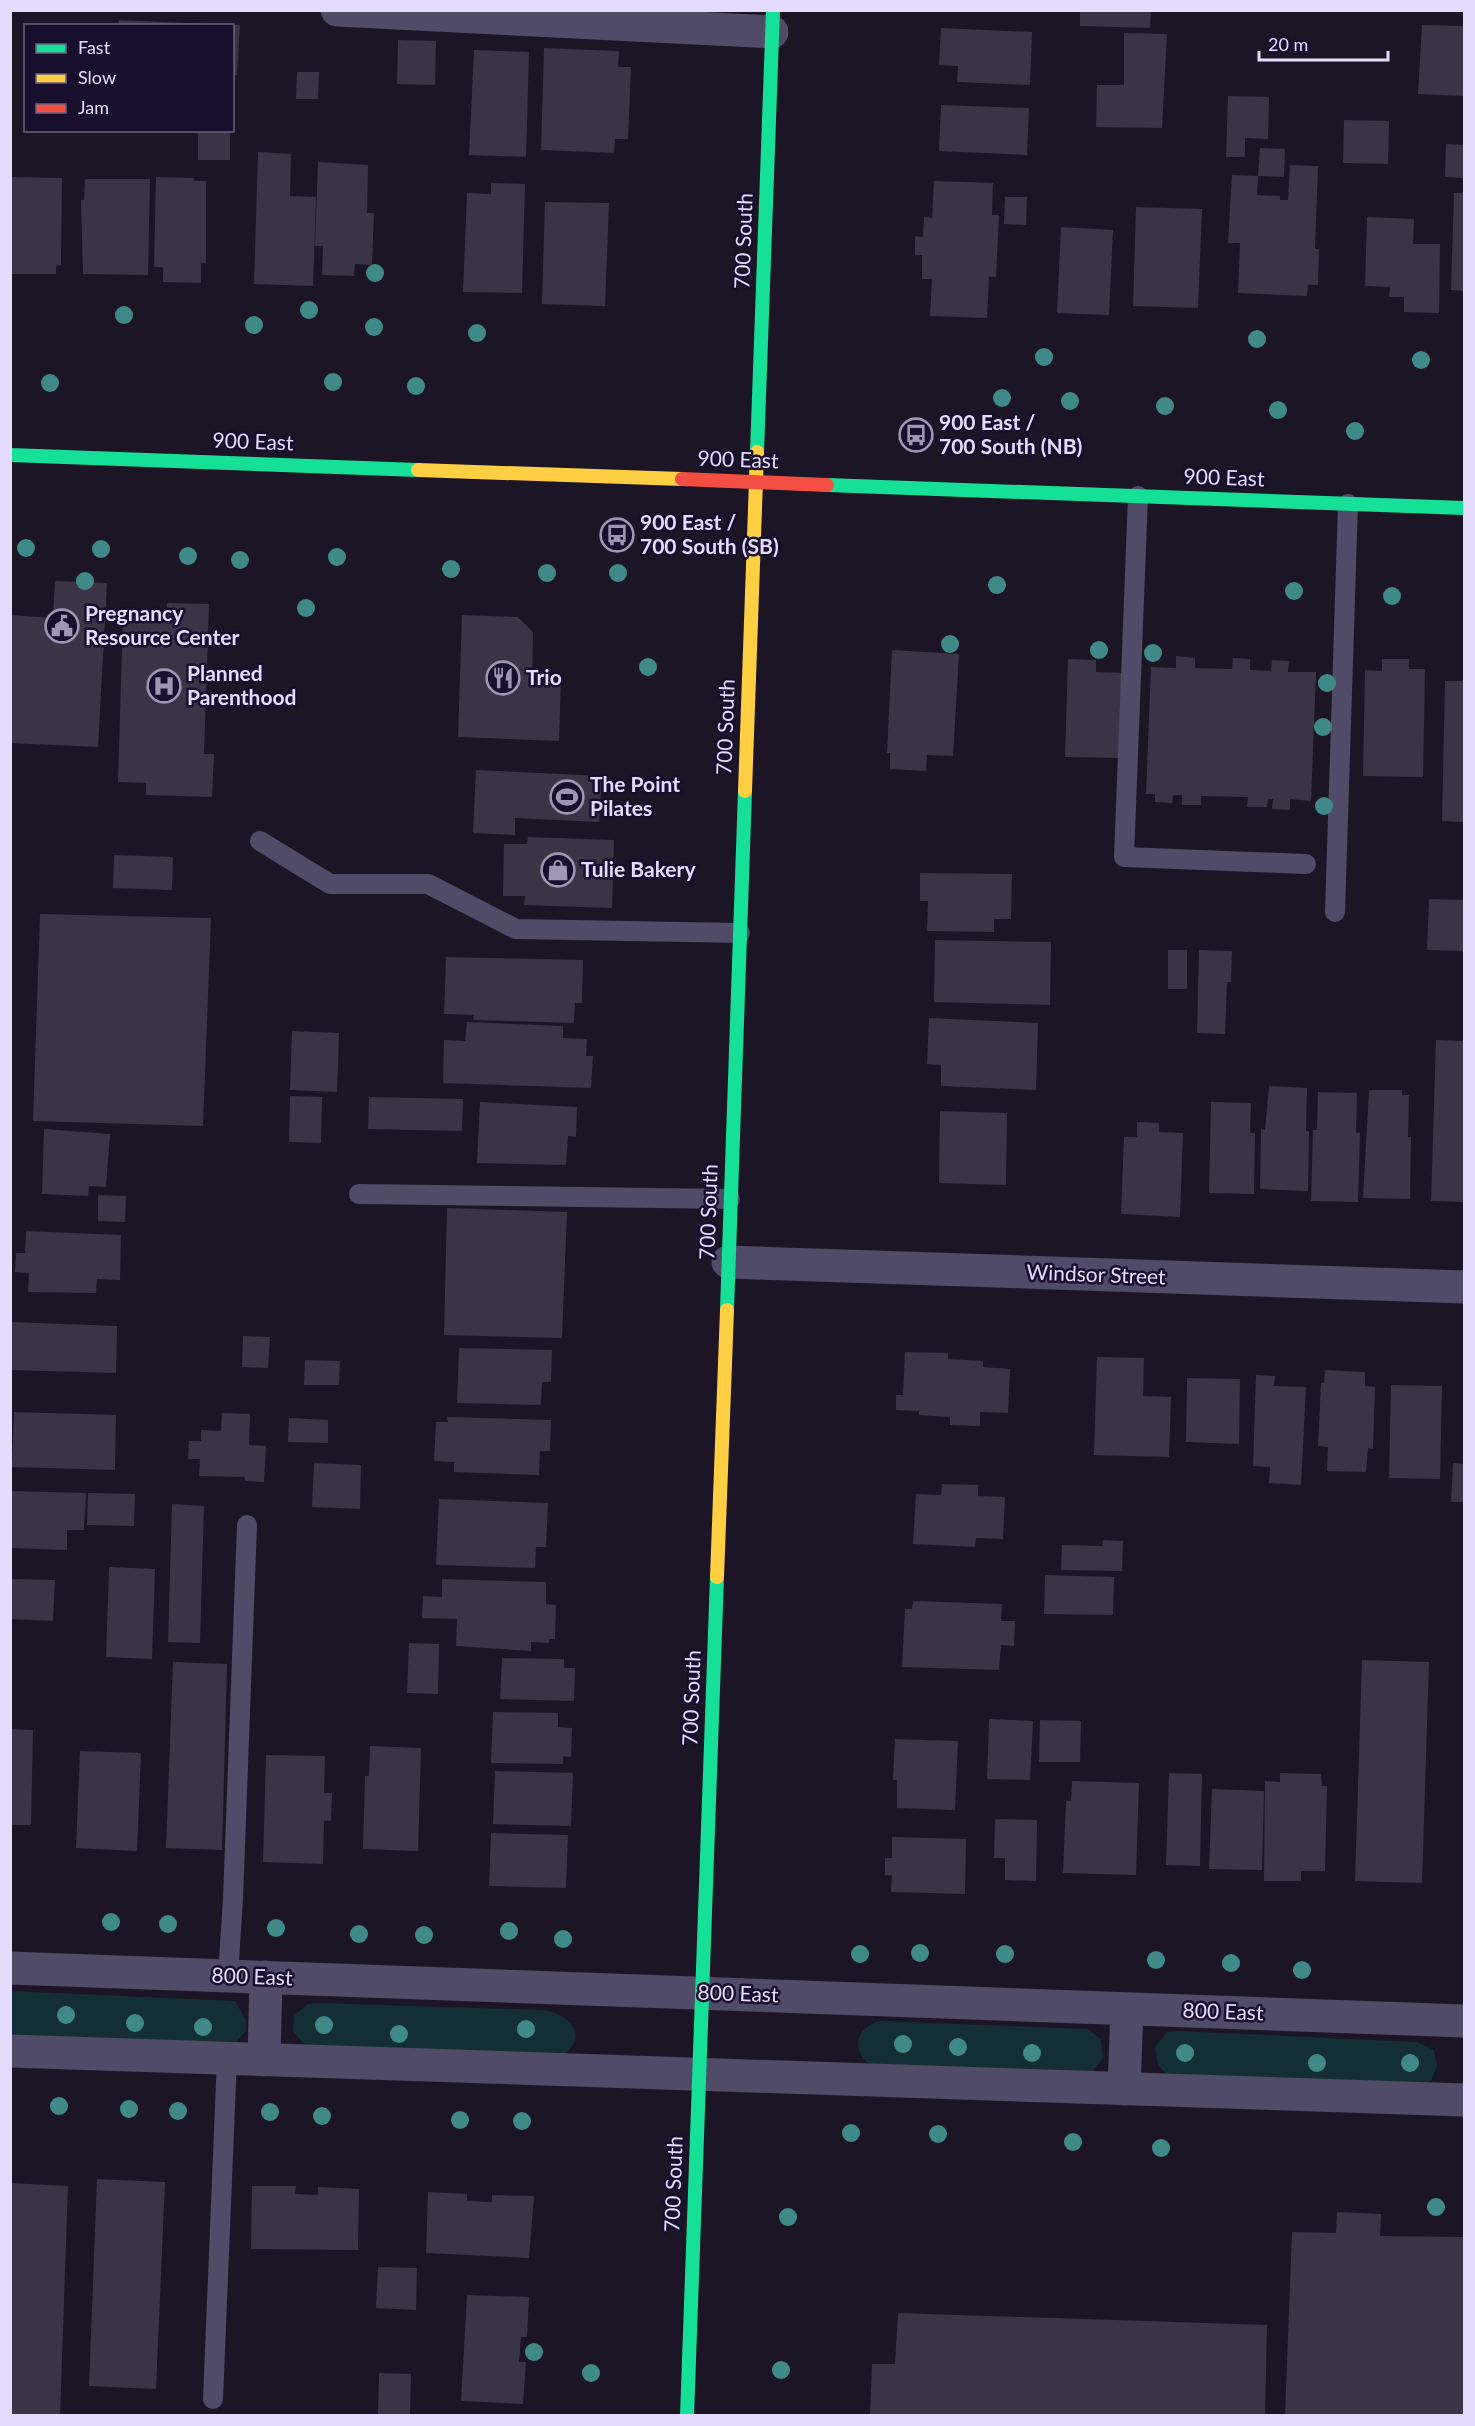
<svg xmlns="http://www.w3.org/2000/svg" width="1475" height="2426" font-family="Lato,sans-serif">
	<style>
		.green { fill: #132f35 }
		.building { fill: #3b3447 }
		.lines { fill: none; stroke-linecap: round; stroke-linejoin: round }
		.lane { stroke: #504b67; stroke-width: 20 }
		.street { stroke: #504b67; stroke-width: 33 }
		.fast { stroke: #16e098; stroke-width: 14 }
		.slow { stroke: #ffcf43; stroke-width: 14 }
		.jam { stroke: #f24e42; stroke-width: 14 }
		.tree { fill: #3f8a88 }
		.labels { text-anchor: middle; stroke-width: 5; stroke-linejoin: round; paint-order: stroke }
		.street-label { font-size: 21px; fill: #e4dbff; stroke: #180f2c }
		.poi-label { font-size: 21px; font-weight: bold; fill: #e4dbff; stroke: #180f2c; text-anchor: start }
	</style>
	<rect width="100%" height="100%" fill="#1b1526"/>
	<path class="green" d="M11,1991l224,10 11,19v11l-10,11 -225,-5z
		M317,2003l227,7c25,4 45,25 20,44l-259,-9 -12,-14 1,-15 14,-12z
		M879,2021l208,8 14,10 2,19 -11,14 -221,-7c-22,-14 -14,-38 8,-44z
		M1179,2031l238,11 17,8 3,16 -6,15 -11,4 -251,-8 -11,-12 -3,-18 12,-15z"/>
	<path class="building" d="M1080,10h71l-1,18 -70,-2z
		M119,20l88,4v2h-89z
		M232,25h8l-3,50h-5z
		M1422,25l42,1v70l-46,-2z
		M941,28l91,4 -2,53 -73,-3 1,-16 -19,-1z
		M1124,33l43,1 -5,94 -66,-1 1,-42h27z
		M398,40l38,1 -1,44 -38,-1z
		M544,48l75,3 -1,16h13l-3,72h-13l-1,14 -73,-3z
		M474,50l55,2 -3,105 -57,-2z
		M297,72h22l-1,27h-22z
		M1228,96l41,1 -1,42 -23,-1v19h-19z
		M941,105l88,3 -2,47 -88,-4z
		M1344,120l45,1 -1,43 -45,-1z
		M198,130h32v30h-32z
		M1446,144l18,1v33l-19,-1z
		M1260,148l25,1 -1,28 -26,-1z
		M258,152l33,2 -1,42 26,1 -3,89 -59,-2z
		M318,162l50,3 -1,48h7l-2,52 -17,-1 -1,12 -32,-1 1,-29h-8z
		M1290,165l28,1 -3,83h4l-1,36h-10l-1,11 -69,-3 2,-50h-12l4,-68 26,1 -1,19 23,1v4h8z
		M10,177l52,1 -1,87 -5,1v8h-46z
		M156,177l38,1v3h12v82h-5v20l-38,-1v-15h-9z
		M85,179h65l-2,96 -65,-1 -2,-74h3z
		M934,181l59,2 -1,32h7l-3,62h-7l-2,41 -57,-2 2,-37h-10v-24h-7v-19l8,1 1,-20 8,1z
		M491,183l34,1 -3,109 -59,-1 4,-99 24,1z
		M1454,193h10v98l-13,-1z
		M1005,197h22l-1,28 -22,-1z
		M545,202l64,1 -4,103 -63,-2z
		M1136,207l66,2 -4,99 -65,-2z
		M1367,217l47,2 -1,25h27l-1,69 -35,-1v-15h-15l1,-10 -25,-1z
		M1061,227l52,3 -4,85 -52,-2z
		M55,581l52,2 -9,164 -88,-4v-128l43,3z
		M167,603l42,1 -5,150h10l-2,43 -66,-2v-12l-28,-1 5,-168 43,1z
		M462,615l56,2 15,15 -1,46 29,1 -2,62 -101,-4z
		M892,650l67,4 -6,102 -26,-1 -1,16 -36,-2v-16h-3z
		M1176,656l19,2v10l37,1 1,-11 17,1v11l21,1 1,-11 17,1 -1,11h28l-5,129 -21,-2v11l-18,-1 1,-10h-5l-1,8h-20l1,-10 -47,-1v9h-19v-10h-9l-1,8 -17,-1v-8h-9l5,-127 25,1z
		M1068,659l28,1v12l30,1 -3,85 -58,-1z
		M1382,659h27v10h16l-2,108 -60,-1 2,-106 17,1z
		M1445,681h19v141l-22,-1z
		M476,770l126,6 -3,46 -84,-4v17l-42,-2z
		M528,837l86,3 -2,68 -88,-3 1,-9h-22l1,-52h23z
		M114,855l59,2 -1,33 -59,-2z
		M920,873l92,1 -1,45h-17v13l-67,-1 1,-30h-8z
		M1429,899l35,1v51l-37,-1z
		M40,914l171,4 -8,208 -170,-5z
		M935,940l116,2 -1,63 -116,-3z
		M1168,950h19v39h-19z
		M1199,950l33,1 -1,31h-4l-2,52 -28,-1z
		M446,957l137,3 -1,43h-7l-1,20 -101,-3 1,-5 -30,-1z
		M929,1018l109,5 -2,67 -95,-4v-21l-14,-1z
		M467,1022l96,4v12l24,1 -1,17h7l-2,32 -148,-5 1,-43 21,1z
		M292,1031l47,2 -2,59 -47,-2z
		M1436,1040l28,1 -1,161 -32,-1z
		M1269,1086l38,2 -1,43h3l-1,60 -48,-2 1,-60 4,1z
		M1369,1090h33v5h7l-1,42h3l-1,62 -47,-1z
		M1318,1092l39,1 -1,40h4l-2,69 -47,-1 2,-71h4z
		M290,1096l32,1 -1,46 -32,-1z
		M369,1097l94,2 -1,32 -94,-2z
		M480,1102l97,5 -1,30 -8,-1 -2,29 -89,-2z
		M1211,1102l40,1 -1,30h5l-1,61 -45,-1z
		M940,1111l67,2 -1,72 -67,-2z
		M1137,1122l22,1v9l24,1 -3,84 -59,-3 3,-77h13z
		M44,1129l66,5 -4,53 -17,-1 -1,10 -46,-2z
		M98,1195l28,1 -1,26 -27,-1z
		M447,1208l120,4 -5,126 -118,-3z
		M26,1231l95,4 -1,45 -23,-1 -1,14 -68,-1 1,-19 -14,-1 1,-19h9z
		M12,1322l105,4 -1,47 -106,-3z
		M243,1336l27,1 -2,31 -26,-1z
		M459,1348l93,2 -1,32h-9l-1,23 -84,-2z
		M905,1352l43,1v6l35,2v6l27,2 -2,44 -28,-1v14l-30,-1v-8l-31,-2v-4l-23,-1v-15h7z
		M1097,1357l47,1 -1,38 28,1 -2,60 -75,-2z
		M305,1360l35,1 -1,24h-35z
		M1325,1370l40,2v14l10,1 -2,62 -5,-1 -2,24 -39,-1 1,-24 -10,-1 3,-63h3z
		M1256,1375l19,1 -1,10 32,1 -5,98 -32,-2 1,-16 -17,-1z
		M1187,1378l53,1 -1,65 -53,-2z
		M1391,1385l51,1 -2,93 -51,-1z
		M14,1412l102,3 -1,55 -103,-3z
		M222,1413l28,1 -1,31 17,1 -2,36 -19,-1v-4l-46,-1 1,-17h-12l1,-18h12v-11l20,1z
		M447,1417l104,3 -1,31h-10l-1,24 -85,-3v-10l-20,-1 2,-39h12z
		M289,1418l39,2v23l-40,-1z
		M314,1463l47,2 -1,44 -48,-2z
		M1453,1463l11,1v38h-13z
		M942,1484l36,1v11l27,1 -2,42 -27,-1 -1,9 -62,-3 3,-50 25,1z
		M10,1491l76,2 -2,37h-17v20l-57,-2z
		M88,1493l47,1 -1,32 -47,-1z
		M439,1499l109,4 -2,44h-10l-1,21 -99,-3z
		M172,1504l32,2 -4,137 -32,-1z
		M1103,1540l20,1 -1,30 -61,-1 1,-25 40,1z
		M109,1567l46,2 -3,90 -46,-2z
		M1045,1575l69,2 -1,38 -69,-1z
		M11,1579l44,1 -2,41 -43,-2z
		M442,1579l104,3v22l10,1 -1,34h-6v4l-18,-1v9l-75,-5 1,-27 -35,-1 1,-22 19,1z
		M913,1601l89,3 -1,17h14l-1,25 -13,-1 -2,25 -97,-3 3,-58h7z
		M409,1643l30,1 -1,50 -31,-1z
		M502,1658l62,1v9h11l-1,33 -74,-2z
		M1362,1660l67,2 -7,221 -67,-2z
		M173,1662l54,2 -5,186 -56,-2z
		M493,1712l65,1v14l14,1 -1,29 -8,-1v8l-72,-1z
		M989,1719l44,2 -3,59 -43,-1z
		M1040,1720l41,1 -1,41h-41z
		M10,1729l23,1 -2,95h-21z
		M895,1739l63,2 -3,69 -58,-2v-28h-4z
		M370,1746l51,2 -3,103 -55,-2 2,-73h4z
		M80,1751l61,2 -4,98 -61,-3z
		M266,1755l59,1 -1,37h8l-1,28h-7l-1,43 -60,-2z
		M495,1771l78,2 -2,53 -78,-2z
		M1169,1773l33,1 -2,92 -34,-1z
		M1280,1773l41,1 1,12h5l-2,85h-24v10h-37l1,-100 15,1z
		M1072,1781l67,2 -3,92 -73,-2 3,-72h5z
		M1212,1789l52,2 -2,79 -53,-1z
		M995,1819l42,1 -1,61 -31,-1v-22h-11z
		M491,1833l77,2 -2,53 -77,-2z
		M892,1837l74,2 -1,55 -74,-2 1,-17h-7v-17h7z
		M97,2179l68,3 -9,207 -67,-3z
		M10,2183l58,3 -8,230h-50z
		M252,2186h44l-1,8 23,1v-8l41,2 -1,61 -107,-1z
		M428,2192l39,2v7l25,1v-7l42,1 -5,62 -103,-5z
		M1337,2212l44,2 -1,22 84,1v179h-179l7,-184 44,1z
		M378,2267l39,1 -1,42 -40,-2z
		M467,2295l62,2 -2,40h-6l-2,25h7l-3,42 -62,-3z
		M898,2313l369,12 -2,91h-395l2,-52h23z
		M379,2373l32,1 -1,41 -32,-1z"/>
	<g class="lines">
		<path class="lane" d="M1138,496l-14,361 182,7
			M260,841l70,43h98l88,45 224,4
			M1335,912l13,-408
			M359,1194l371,5
			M228,1976l5,-77 14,-374
			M213,2399l14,-341"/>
		<path class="street" d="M337,10l435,22
			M728,1262l736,25
			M10,1968l1454,53
			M10,2051l1454,49
			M264,2060l2,-83
			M1124,2089l3,-80"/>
		<path class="fast" d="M757,452l16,-442
			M10,455l408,15
			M827,485l637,23
			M727,1310l18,-519
			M687,2416l30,-839"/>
		<path class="slow" d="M418,470l264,9
			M745,791l12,-339
			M717,1577l10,-267"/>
		<path class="jam" d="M682,479l145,6"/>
	</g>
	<g class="tree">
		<circle cx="375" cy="273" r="9"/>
		<circle cx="309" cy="310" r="9"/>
		<circle cx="124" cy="315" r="9"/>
		<circle cx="254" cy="325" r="9"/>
		<circle cx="374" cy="327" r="9"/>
		<circle cx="477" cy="333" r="9"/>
		<circle cx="1257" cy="339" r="9"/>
		<circle cx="1044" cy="357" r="9"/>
		<circle cx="1421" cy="360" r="9"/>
		<circle cx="333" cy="382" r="9"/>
		<circle cx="50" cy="383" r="9"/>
		<circle cx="416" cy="386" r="9"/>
		<circle cx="1002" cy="398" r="9"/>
		<circle cx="1070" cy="401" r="9"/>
		<circle cx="1165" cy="406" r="9"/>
		<circle cx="1278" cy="410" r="9"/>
		<circle cx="1355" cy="431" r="9"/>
		<circle cx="26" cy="548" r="9"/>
		<circle cx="101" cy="549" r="9"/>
		<circle cx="188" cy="556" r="9"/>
		<circle cx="337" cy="557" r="9"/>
		<circle cx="240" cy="560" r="9"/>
		<circle cx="451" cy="569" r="9"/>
		<circle cx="547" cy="573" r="9"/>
		<circle cx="618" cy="573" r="9"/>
		<circle cx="85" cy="581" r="9"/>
		<circle cx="997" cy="585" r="9"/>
		<circle cx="1294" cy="591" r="9"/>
		<circle cx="1392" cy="596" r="9"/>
		<circle cx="306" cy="608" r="9"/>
		<circle cx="950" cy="644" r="9"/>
		<circle cx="1099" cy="650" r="9"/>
		<circle cx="1153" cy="653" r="9"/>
		<circle cx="648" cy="667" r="9"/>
		<circle cx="1327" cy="683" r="9"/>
		<circle cx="1323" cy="727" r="9"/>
		<circle cx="1324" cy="806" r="9"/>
		<circle cx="111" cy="1922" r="9"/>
		<circle cx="168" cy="1924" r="9"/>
		<circle cx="276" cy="1928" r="9"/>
		<circle cx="509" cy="1931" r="9"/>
		<circle cx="359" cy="1934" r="9"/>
		<circle cx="424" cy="1935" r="9"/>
		<circle cx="563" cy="1939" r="9"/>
		<circle cx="920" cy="1953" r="9"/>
		<circle cx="860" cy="1954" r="9"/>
		<circle cx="1005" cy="1954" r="9"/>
		<circle cx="1156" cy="1960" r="9"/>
		<circle cx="1231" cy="1963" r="9"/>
		<circle cx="1302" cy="1970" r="9"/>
		<circle cx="66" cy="2015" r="9"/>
		<circle cx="135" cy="2023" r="9"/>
		<circle cx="324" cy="2025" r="9"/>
		<circle cx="203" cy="2027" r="9"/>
		<circle cx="526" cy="2029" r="9"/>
		<circle cx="399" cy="2034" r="9"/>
		<circle cx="903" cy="2044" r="9"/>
		<circle cx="958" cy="2047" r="9"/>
		<circle cx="1032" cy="2053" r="9"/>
		<circle cx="1185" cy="2053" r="9"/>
		<circle cx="1317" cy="2063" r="9"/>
		<circle cx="1410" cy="2063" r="9"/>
		<circle cx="59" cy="2106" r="9"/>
		<circle cx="129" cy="2109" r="9"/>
		<circle cx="178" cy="2111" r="9"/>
		<circle cx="270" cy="2112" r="9"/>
		<circle cx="322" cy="2116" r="9"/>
		<circle cx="460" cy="2120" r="9"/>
		<circle cx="522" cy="2121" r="9"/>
		<circle cx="851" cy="2133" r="9"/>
		<circle cx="938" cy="2134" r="9"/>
		<circle cx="1073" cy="2142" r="9"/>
		<circle cx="1161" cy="2148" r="9"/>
		<circle cx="1436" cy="2207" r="9"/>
		<circle cx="788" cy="2217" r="9"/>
		<circle cx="534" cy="2352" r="9"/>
		<circle cx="781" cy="2370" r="9"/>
		<circle cx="591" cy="2373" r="9"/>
	</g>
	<defs>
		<symbol id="bus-ring" viewBox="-11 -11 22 22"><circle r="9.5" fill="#180f2c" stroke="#9e96b3" stroke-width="1.5"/><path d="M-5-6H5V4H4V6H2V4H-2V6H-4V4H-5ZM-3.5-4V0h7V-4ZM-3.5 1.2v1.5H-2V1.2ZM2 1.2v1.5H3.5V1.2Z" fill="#9e96b3"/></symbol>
		<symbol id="civic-ring" viewBox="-11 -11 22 22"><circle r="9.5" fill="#180f2c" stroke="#9e96b3" stroke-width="1.5"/><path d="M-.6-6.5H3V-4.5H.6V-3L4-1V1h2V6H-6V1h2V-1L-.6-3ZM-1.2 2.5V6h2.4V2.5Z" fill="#9e96b3"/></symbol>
		<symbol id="restaurant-ring" viewBox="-11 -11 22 22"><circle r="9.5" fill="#180f2c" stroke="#9e96b3" stroke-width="1.5"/><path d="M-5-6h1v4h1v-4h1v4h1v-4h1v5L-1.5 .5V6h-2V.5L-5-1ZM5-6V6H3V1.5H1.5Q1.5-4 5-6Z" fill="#9e96b3"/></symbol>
		<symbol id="hospital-ring" viewBox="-11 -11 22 22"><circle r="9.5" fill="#180f2c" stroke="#9e96b3" stroke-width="1.5"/><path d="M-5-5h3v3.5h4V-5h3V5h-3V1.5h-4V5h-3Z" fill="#9e96b3"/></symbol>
		<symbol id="stadium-ring" viewBox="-11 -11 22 22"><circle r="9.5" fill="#180f2c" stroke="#9e96b3" stroke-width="1.5"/><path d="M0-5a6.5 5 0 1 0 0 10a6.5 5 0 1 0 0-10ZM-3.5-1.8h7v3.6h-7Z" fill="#9e96b3"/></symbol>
		<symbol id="shop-ring" viewBox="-11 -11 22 22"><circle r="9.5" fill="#180f2c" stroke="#9e96b3" stroke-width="1.5"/><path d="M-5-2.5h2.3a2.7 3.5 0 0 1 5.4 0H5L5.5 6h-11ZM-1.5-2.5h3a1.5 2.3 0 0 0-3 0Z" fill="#9e96b3"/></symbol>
	</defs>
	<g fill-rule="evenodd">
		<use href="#bus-ring" x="897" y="416" width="38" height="38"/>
		<use href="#bus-ring" x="598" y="516" width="38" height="38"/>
		<use href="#civic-ring" x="43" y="607" width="38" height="38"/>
		<use href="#restaurant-ring" x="484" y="659" width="38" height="38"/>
		<use href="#hospital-ring" x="145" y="667" width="38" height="38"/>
		<use href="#stadium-ring" x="548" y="778" width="38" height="38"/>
		<use href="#shop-ring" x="539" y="851" width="38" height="38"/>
	</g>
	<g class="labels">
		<g class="street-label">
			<text transform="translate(744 241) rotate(-88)" y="7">700 South</text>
			<text transform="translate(253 442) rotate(2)" y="7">900 East</text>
			<text transform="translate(738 460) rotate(2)" y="7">900 East</text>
			<text transform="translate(1224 478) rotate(2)" y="7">900 East</text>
			<text transform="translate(726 727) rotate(-88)" y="7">700 South</text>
			<text transform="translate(709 1212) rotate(-88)" y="7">700 South</text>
			<text transform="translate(1096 1275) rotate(2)" y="7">Windsor Street</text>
			<text transform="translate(692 1698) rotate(-88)" y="7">700 South</text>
			<text transform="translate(252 1977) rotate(2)" y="7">800 East</text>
			<text transform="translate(738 1994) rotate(2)" y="7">800 East</text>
			<text transform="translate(1223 2012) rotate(2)" y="7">800 East</text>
			<text transform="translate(674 2184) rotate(-88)" y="7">700 South</text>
		</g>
		<g class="poi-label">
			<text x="939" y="430">900 East /<tspan x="939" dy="24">700 South (NB)</tspan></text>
			<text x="640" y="530">900 East /<tspan x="640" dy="24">700 South (SB)</tspan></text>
			<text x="85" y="621">Pregnancy<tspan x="85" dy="24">Resource Center</tspan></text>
			<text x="187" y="681">Planned<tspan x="187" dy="24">Parenthood</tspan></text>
			<text x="526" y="685">Trio</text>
			<text x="590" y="792">The Point<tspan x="590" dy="24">Pilates</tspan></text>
			<text x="581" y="877">Tulie Bakery</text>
		</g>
	</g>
	<rect width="1475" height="2426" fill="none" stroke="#e4dbff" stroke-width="24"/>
	<rect x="24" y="24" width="210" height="108" fill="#180f2c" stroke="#6a6180" stroke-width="1.5"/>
	<rect x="36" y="44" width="30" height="9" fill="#16e098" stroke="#6a6180" stroke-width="1.5"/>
	<text x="78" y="54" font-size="18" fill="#e4dbff">Fast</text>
	<rect x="36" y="74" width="30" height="9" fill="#ffcf43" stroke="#6a6180" stroke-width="1.5"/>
	<text x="78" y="84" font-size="18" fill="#e4dbff">Slow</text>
	<rect x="36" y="104" width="30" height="9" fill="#f24e42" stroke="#6a6180" stroke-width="1.5"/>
	<text x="78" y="114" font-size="18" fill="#e4dbff">Jam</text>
	<path d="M1259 51v9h129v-9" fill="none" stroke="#e4dbff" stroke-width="3"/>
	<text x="1268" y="51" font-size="18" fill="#e4dbff" stroke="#180f2c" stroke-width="4.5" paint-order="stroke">20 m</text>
</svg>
